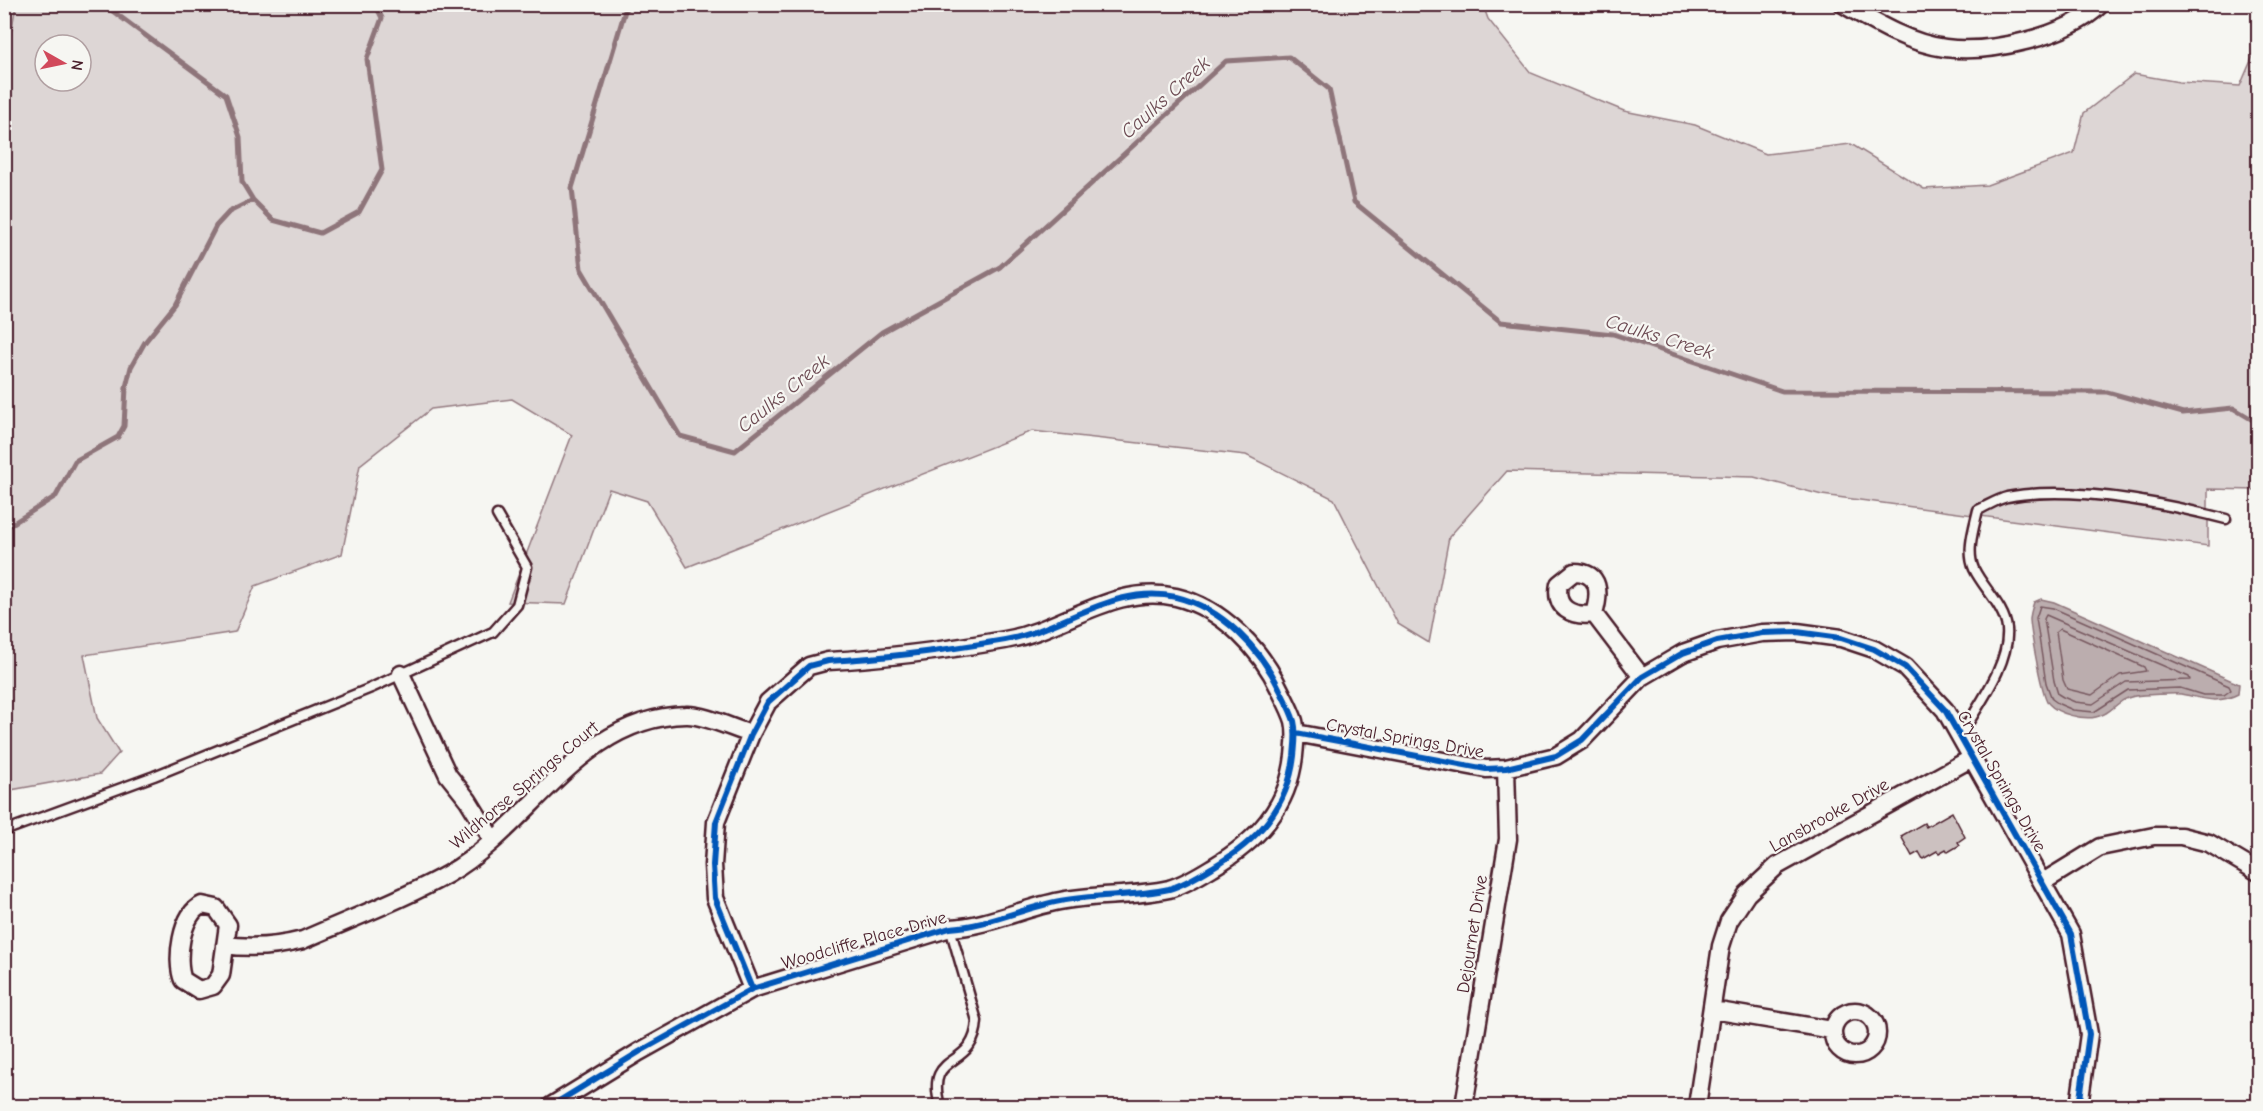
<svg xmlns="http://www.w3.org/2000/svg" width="2263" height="1111" font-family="'Comic Neue',sans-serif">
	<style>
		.green { fill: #ddd6d5; stroke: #947a80; stroke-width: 1.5; fill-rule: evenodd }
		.water { fill: #bbadae; stroke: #8e747a; stroke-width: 1.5 }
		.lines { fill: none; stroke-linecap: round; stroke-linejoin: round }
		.shore { stroke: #77585f; stroke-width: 1.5 }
		.stream { stroke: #8e747a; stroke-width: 5 }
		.building { fill: #ccc1c0; stroke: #4a1f2b; stroke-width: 1.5 }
		.service-casing { stroke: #4a1f2b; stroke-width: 13 }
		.minor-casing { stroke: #4a1f2b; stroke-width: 21 }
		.service { stroke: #f6f6f2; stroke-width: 8 }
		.minor { stroke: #f6f6f2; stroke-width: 16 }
		.cycleway-casing { stroke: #f6f6f2; stroke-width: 10 }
		.cycleway { stroke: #0057b8; stroke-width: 6 }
		.labels { text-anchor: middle; stroke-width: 4.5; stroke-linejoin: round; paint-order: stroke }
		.street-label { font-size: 18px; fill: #4a1f2b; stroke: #f6f6f2 }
		.water-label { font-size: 20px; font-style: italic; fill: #6c4a52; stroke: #f6f6f2 }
	</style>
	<rect width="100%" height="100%" fill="#f6f6f2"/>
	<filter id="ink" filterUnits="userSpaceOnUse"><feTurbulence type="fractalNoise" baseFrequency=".0167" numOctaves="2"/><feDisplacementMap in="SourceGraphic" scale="12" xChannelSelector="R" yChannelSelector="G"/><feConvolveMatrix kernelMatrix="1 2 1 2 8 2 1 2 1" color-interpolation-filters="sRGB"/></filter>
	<g filter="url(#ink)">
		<path class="green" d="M16,5h1467l5,14 43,54 93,38 71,14 71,29 85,-10 73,45 63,-4 87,-32 10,-40 50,-39 45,8 61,4 16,-37 2,-44v485l-50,-1v57l-386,-51 -68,-18 -247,-6 -58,66 -20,106 -31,-19 -64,-125 -88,-44 -214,-24 -345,136 -40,-66 -38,-12 -43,115 -58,-2 64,-167 -60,-36 -81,10 -71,56 -18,89 -87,32 -20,46 -151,23 13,63 22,35 -19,21 -95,17 -1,-719zM45,45h36v36h-36z"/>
		<path class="water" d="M2041,599l13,3 185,82 -1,10c-21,11 -36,4 -57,0 -12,-1 -25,1 -37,1 -29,1 -28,18 -48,22 -13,3 -38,-3 -47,-13 -7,-6 -18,-71 -19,-84 0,-6 2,-12 4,-18z"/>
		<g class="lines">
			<path class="shore" d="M2040,606l13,2 176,78 2,4 -7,5h-21l-23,-7 -52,2 -34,22 -21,-2 -14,-6 -7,-5 -6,-16 -10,-65z
				M2046,615l143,62 1,3 -64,2 -33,22 -18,-2 -12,-5 -5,-3 -4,-13 -10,-62z
				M2060,629l84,38 2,4 -26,4 -28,20 -25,-6 -4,-9 -7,-48z"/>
			<path class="stream" d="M103,4l123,91 14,42 2,45 11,18 20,20 47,13 39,-21 23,-42 -15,-111 15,-41 -7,-14
				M627,4l-55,184 9,81 99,167 55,15 147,-119 118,-65 226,-206 63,-4 40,32 25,113 147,120 112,12 169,57 325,1 76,21 50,-5 25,15
				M4,529l52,-33 19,-35 43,-24 6,-11 2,-39 5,-20 14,-25 30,-37 41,-79 13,-14 24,-12"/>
		</g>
		<path class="building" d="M1952,812l13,25 -7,5 2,3 -12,7 -2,-3 -7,4 -2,-2 -14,8 -4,-7 -7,4 -11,-20 23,-13 2,4z"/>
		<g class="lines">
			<defs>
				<path id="service" d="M1960,737c17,-31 50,-72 47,-108 -2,-22 -24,-41 -33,-60 -8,-18 0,-41 4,-59 9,-4 20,-11 29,-13 64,-12 156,6 219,22
					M4,831l150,-55 217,-88 122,-56 24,-27 10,-38 -30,-52
					M940,1106c-16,-57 34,-34 37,-85l-27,-93"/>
				<path id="minor" d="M1843,4c31,18 65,39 102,44 44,6 123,-11 156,-44
					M1574,572c27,0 26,22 20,42 -22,3 -40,-5 -35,-30z
					M1594,614l48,63
					M401,674l47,101 20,25 24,39
					M1296,733l190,36 20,-1 50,-12 26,-16 60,-63 41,-24 34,-12 45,-8 35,-1 44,6 33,11 31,18 40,43 126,224 18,100 -10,72
					M2043,882l57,-35 54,-11h27l28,7 49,29
					M202,905l14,3 12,17 -7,50 -8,11 -14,4 -16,-10c-8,-19 -2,-66 19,-75z
					M225,945c28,4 51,2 78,-5 47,-21 101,-41 145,-66 84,-48 131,-157 238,-159 17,-1 48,14 65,19
					M1713,1010l119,20
					M1833 1033a22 22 0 1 1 44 0a22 22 0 1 1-44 0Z
					M551,1106l88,-54 113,-63 198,-61c38,-2 73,-20 110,-27 36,-7 73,-4 109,-12 15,-4 31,-14 44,-22 44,-26 75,-59 81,-111 1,-12 3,-23 0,-35 -3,-10 -9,-21 -14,-31 -19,-41 -58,-82 -104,-93 -62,-14 -113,33 -171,43 -58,10 -119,18 -177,21l-19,5 -41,36 -17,32 -35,88 -3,43 2,33 37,91
					M1464,1106l44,-267 -2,-71
					M1697,1106l24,-160 8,-25 18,-27 30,-28 195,-108"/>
			</defs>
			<use href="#service" class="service-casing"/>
			<use href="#minor" class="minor-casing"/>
			<use href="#service" class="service"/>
			<use href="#minor" class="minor"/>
			<defs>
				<path id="cycleway" d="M1296,733l190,36 20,-1 50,-12 26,-16 60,-63 41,-24 34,-12 45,-8 35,-1 44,6 33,11 31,18 40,43 126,224 18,100 -10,72
					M551,1106l88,-54 113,-63 198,-61c38,-2 73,-20 110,-27 36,-7 73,-4 109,-12 15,-4 31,-14 44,-22 44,-26 75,-59 81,-111 1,-12 3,-23 0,-35 -3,-10 -9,-21 -14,-31 -19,-41 -58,-82 -104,-93 -62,-14 -113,33 -171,43 -58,10 -119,18 -177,21l-19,5 -41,36 -17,32 -35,88 -3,43 2,33 37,91"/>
			</defs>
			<use href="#cycleway" class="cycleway-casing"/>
			<use href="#cycleway" class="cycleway"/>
		</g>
	</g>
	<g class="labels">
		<g class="street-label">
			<text transform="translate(1405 738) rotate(10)" y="6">Crystal Springs Drive</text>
			<text transform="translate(2002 781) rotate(60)" y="6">Crystal Springs Drive</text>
			<text transform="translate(524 785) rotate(-40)" y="6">Wildhorse Springs Court</text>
			<text transform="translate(1829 815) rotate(-29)" y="6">Lansbrooke Drive</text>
			<text transform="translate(1472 934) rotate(-81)" y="6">Dejournet Drive</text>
			<text transform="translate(864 940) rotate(-16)" y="6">Woodcliffe Place Drive</text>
		</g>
		<g class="water-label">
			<text transform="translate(1165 97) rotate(-42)" y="7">Caulks Creek</text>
			<text transform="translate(1660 336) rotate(17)" y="7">Caulks Creek</text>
			<text transform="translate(783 393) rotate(-39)" y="7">Caulks Creek</text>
		</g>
	</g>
	<rect width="2263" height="1111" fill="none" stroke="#f6f6f2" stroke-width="24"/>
	<rect x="12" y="12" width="2239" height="1087" fill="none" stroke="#4a1f2b" stroke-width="2" filter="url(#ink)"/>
	<g transform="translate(63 63) rotate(99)"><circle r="28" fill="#f6f6f2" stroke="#b1a0a2" stroke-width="1.5"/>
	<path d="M0-4.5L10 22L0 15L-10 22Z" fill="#d1495b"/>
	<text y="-9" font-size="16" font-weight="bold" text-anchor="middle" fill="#4a1f2b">N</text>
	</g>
</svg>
